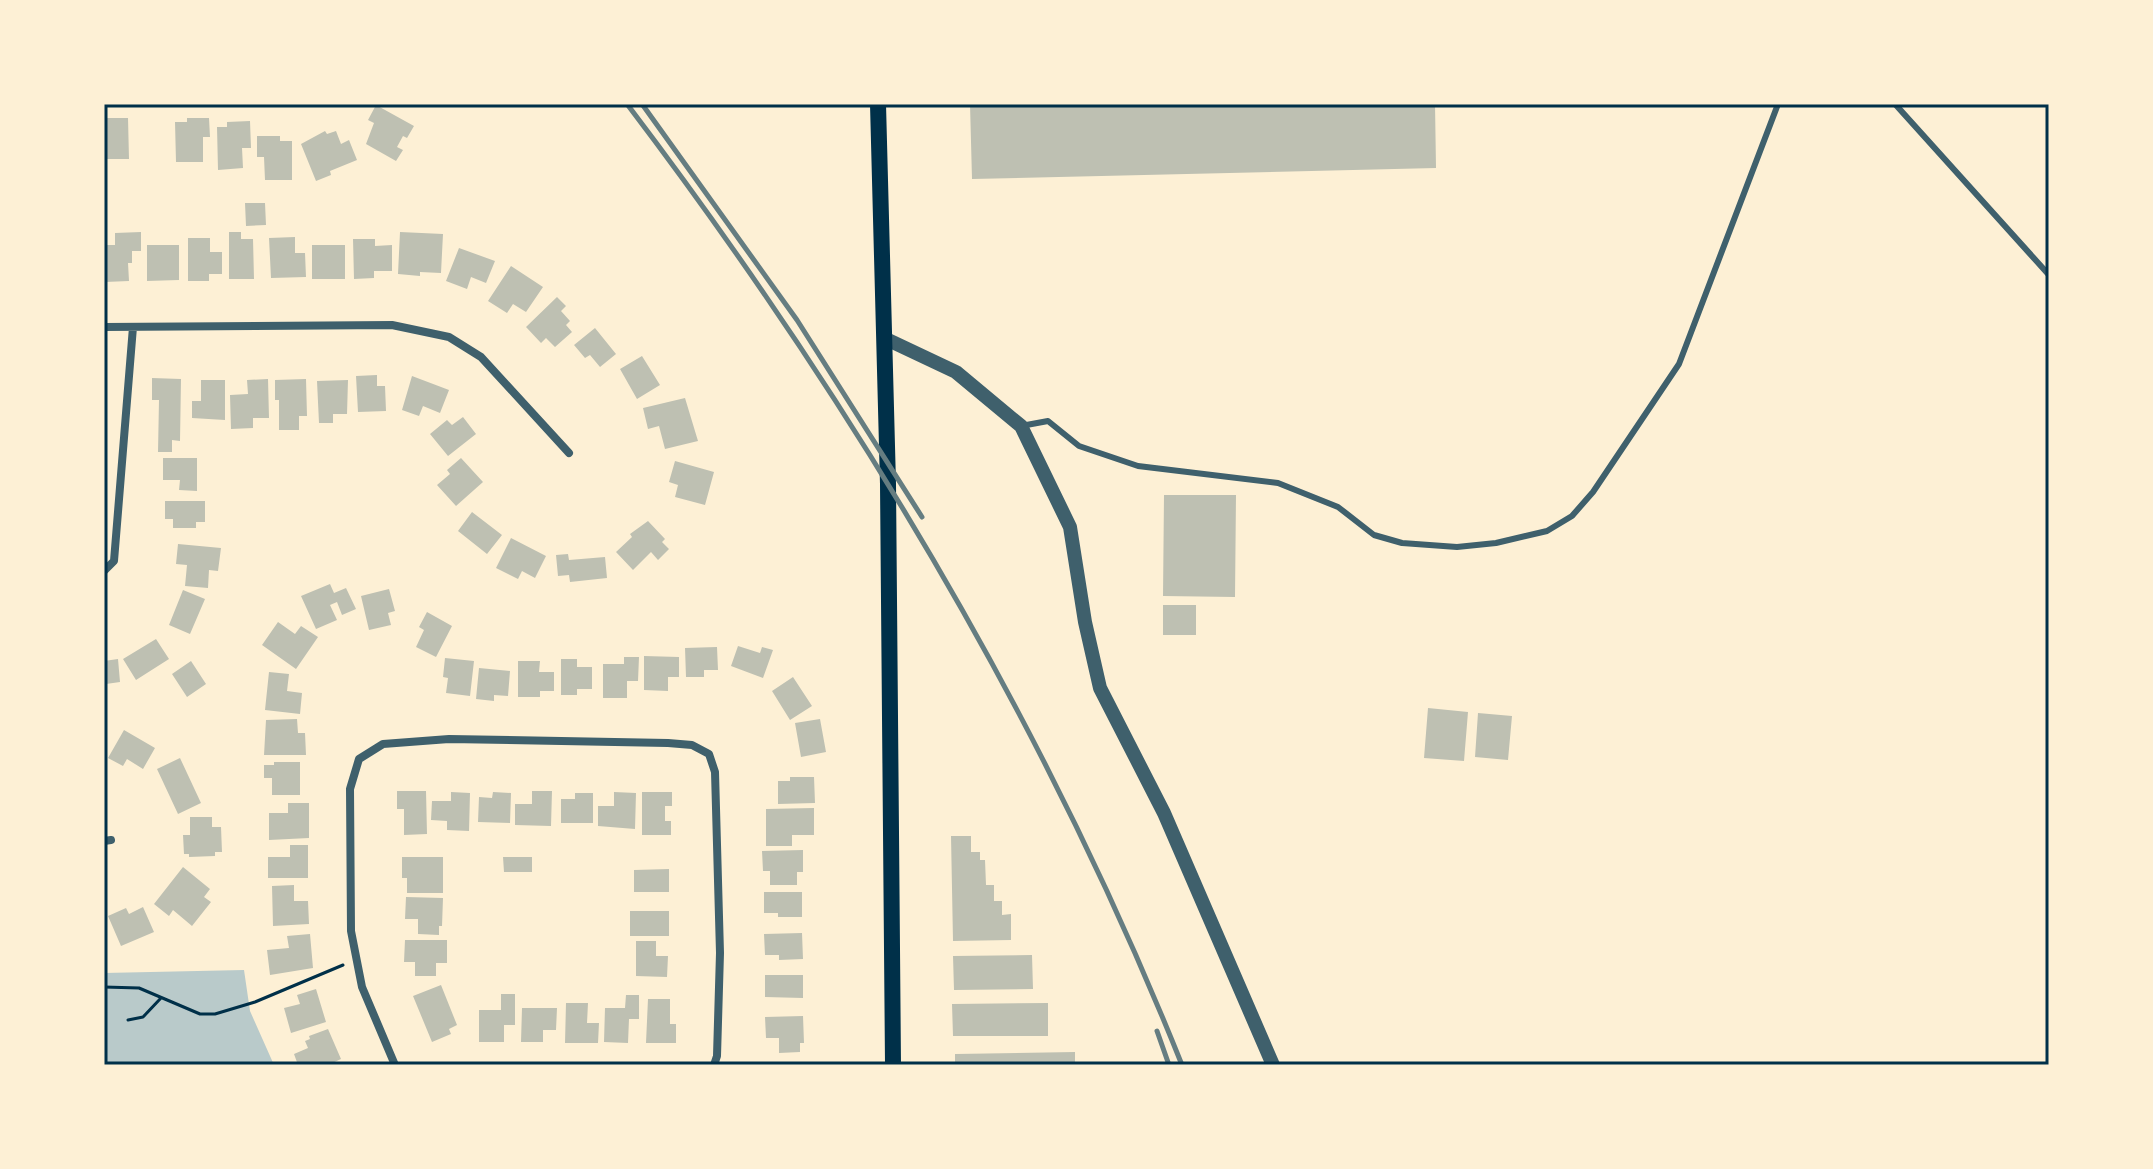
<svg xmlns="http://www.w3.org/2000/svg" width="2153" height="1169" font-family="'PT Serif',serif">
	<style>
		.green { fill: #b9caca }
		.building { fill: #bec0b2 }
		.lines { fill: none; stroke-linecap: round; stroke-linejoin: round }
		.path { stroke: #003049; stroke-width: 3 }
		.service { stroke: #3f606c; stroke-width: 6 }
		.minor { stroke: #3f606c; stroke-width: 8 }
		.tertiary { stroke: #3f606c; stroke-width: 14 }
		.secondary { stroke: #003049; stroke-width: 16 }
		.rail { stroke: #657d81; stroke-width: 5 }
		.neatline { fill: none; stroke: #003049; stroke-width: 3 }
	</style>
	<rect width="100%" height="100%" fill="#fdf0d5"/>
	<path class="green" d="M244,970l6,41 24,54h-170v-92z"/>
	<path class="building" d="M970,104h465l1,64 -464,11z
		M376,105l38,21 -7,12 -4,-2 -6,11 6,3 -7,11 -30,-17 8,-21 -6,-3z
		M106,118h22l1,41h-22l-1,-10h-2z
		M187,118h22l1,19h-7v25h-27l-1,-40h12z
		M250,121l1,27h-9l1,20 -25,2 -1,-43h10v-5z
		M325,131l2,3 9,-3 5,13 8,-4 8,20 -27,11 1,4 -15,6 -15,-37z
		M257,136h23v5h12v39h-27l-1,-23h-7z
		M245,203h20l1,22 -20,1z
		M141,232v19h-9v12h-4l1,18 -24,1v-37h10v-12z
		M229,232h12v7h12l1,40h-25z
		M400,232l43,2 -2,39 -21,-1v4l-22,-2z
		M295,237v16h10l1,24 -35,1 -2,-40z
		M188,238h22v14h12v22h-13v7h-21z
		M353,239h22v7l17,-1v26h-18v7l-20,1z
		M147,245h32v35l-32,1z
		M312,245h33v34h-33z
		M459,248l36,13 -9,22 -15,-6 -4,12 -21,-8z
		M511,266l32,21 -17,25 -13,-8 -6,9 -19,-12z
		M557,297l9,9 -5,5 9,10 -4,4 6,7 -17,15 -9,-9 -5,5 -15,-16z
		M595,328l21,26 -16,13 -10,-12 -5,3 -11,-13z
		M642,356l18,29 -23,14 -17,-30z
		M377,375v11h8l1,25 -28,1 -2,-36z
		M412,376l37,14 -9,23 -17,-7 -4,10 -17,-6z
		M152,378l29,1 -1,62 -8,-1v12h-14l1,-52h-7z
		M268,379l1,39h-16v10l-22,1 -1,-34 18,-1 -1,-14z
		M306,379l1,37h-8v14h-20v-30h-4v-20z
		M201,380h24v40l-33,-2v-17h9z
		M348,380l-1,34h-14v9h-14l-2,-42z
		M685,398l13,43 -33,8 -6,-23 -11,3 -5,-21z
		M463,417l13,17 -28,22 -18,-22 17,-14 5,5z
		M163,458h34v33l-18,-1 1,-10h-17z
		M461,458l22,24 -27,24 -19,-21 13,-11 -3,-4z
		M675,461l39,11 -9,33 -30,-8 3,-12 -9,-3z
		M1164,495h72l-1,102 -72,-1z
		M165,501h40v21h-9v6h-23v-9h-8z
		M472,512l30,23 -15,19 -29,-23z
		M648,521l17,18 -3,3 7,7 -11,11 -7,-8 -18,18 -17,-18 16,-15 -2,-3z
		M511,538l35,18 -11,22 -13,-7 -4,8 -22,-11z
		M178,544l43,4 -3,23 -9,-1 -1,18 -23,-2 2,-21 -11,-1z
		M568,554l1,6 36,-3 2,21 -37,4 -1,-7 -11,1 -2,-21z
		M330,584l4,9 12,-5 10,21 -14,6 -5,-13 -7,3 7,15 -21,9 -15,-33z
		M389,589l6,22 -7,2 3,12 -22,5 -8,-34z
		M183,590l22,9 -15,35 -21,-9z
		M1163,605h33v30h-33z
		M427,612l25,14 -16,31 -20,-10 8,-17 -5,-3z
		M278,622l17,12 6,-8 17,11 -22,32 -34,-24z
		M156,639l13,20 -33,21 -13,-21z
		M738,646l22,7 2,-6 11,3 -10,28 -32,-12z
		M717,647l1,23h-14v7h-18l-1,-29z
		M644,656l35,1v20h-11v14l-24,-1z
		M624,657h15l-1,24h-11v17h-24v-34h21z
		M445,658l29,3 -4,35 -24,-3 2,-15 -5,-1z
		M118,659l2,23 -14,2 -2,-23z
		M561,659h16v8h15v22h-15v6h-16z
		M191,661l15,23 -19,13 -15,-23z
		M518,661h22l-1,11h15v19h-14v6h-22z
		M479,668l31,3 -2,25 -14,-1v6l-18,-2z
		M269,672l20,2 -2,17 15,2 -2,21 -35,-4z
		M793,677l19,29 -22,14 -18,-29z
		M1428,708l40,4 -4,49 -40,-3z
		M1478,713l34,3 -4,44 -33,-3z
		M297,719l1,14h7l1,22h-42l2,-35z
		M820,719l6,33 -25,5 -6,-34z
		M124,730l31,18 -12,21 -16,-10 -4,7 -15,-8z
		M180,758l21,45 -23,11 -21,-45z
		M274,762h26v33h-28v-17h-8v-13h10z
		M790,777h24l1,26 -37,1v-23h12z
		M397,791h29l1,43 -23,1v-26h-7z
		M532,791h20l-1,35 -36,-1v-21h17z
		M451,792l19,1 -1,38 -22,-1v-9l-16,-1 1,-19h19z
		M493,792l18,1 -1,30 -32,-1 1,-25 13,1z
		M614,792l22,1 -1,36 -37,-3v-20h16z
		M642,792h30v14h-7v15h6v14h-29z
		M575,793h18v30h-32v-24h14z
		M288,803h21v35l-40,2v-27h19z
		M814,808v27h-22v11h-26v-37z
		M190,817h22v10h9l1,25h-7v4l-26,1v-3h-5l-1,-19h7z
		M951,836h20v16h9v8h5l1,25h8v16h8v14l9,-1v26l-58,1z
		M290,845h18v33h-40v-21h22z
		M803,850v22h-6v13h-27v-14h-7l-1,-20z
		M402,857h41v36h-36v-15h-5z
		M503,857h29v15h-28z
		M183,867l27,22 -6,8 7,5 -19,24 -19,-16 -4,6 -15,-12z
		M669,869v23h-35v-22z
		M294,885v16h14l1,23 -36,2 -1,-40z
		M764,892h38v25h-24v-4h-14z
		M406,897l37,1 -1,28h-3v9l-21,-1v-15h-13z
		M143,907l11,25 -33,14 -13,-30 18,-8 3,6z
		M630,911h39v25h-39z
		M802,933l1,26 -24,1v-5h-14l-1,-21z
		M310,934l3,34 -43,7 -3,-25 22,-2 -2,-12z
		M405,940h42v23h-11v13h-21v-14h-11z
		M636,941h20v15h12l-1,21 -31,-1z
		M1032,955l1,34 -79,1 -1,-34z
		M765,975h38v23l-38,-1z
		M441,985l16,40 -8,4 2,5 -19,8 -19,-46z
		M316,989l10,33 -35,11 -7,-25 16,-4 -3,-9z
		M501,994h14v31h-11v17h-25v-32h22z
		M626,995h13v24h-10l-1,24 -24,-1 1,-34h20z
		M648,999h22v25h6v19h-30z
		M566,1003h22l-1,20h12l-1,20h-33z
		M1048,1003v33h-95l-1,-32z
		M522,1008h35l-1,22h-13v12h-22z
		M803,1016l1,27h-4v9l-21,1v-15h-13l-1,-21z
		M328,1029l13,30 -13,6h-30l-4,-11 14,-6 -3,-7 5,-2 -1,-3z
		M1075,1052v13h-120v-11z"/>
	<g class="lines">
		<path class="path" d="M104,987l35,1 61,26h15l40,-12 88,-37
			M128,1020l15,-3 18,-19"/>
		<path class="service" d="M1895,104l154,171
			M1021,426l27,-5 31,25 59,20 140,17 60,24 36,28 28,8 55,4 39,-4 51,-12 25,-15 21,-24 86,-128 99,-260"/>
		<path class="minor" d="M104,327l288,-2 57,12 32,20 88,96
			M104,571l10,-10 19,-234
			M104,841l7,-1
			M395,1065l-33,-78 -11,-56 -1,-142 9,-30 24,-15 66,-5 219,4 24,2 17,9 6,18 5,181 -3,103 -3,9"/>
		<path class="tertiary" d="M884,338l72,34 65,54 49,101 15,95 15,66 64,125 109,252"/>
		<path class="secondary" d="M878,104l10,380 5,581"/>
		<path class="rail" d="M627,104c224,295 417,616 555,961
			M642,104l155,216 125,197
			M1157,1031l12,34"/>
	</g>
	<rect width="2153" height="1169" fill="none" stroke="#fdf0d5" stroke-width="212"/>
	<rect x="106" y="106" width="1941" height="957" class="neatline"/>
</svg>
